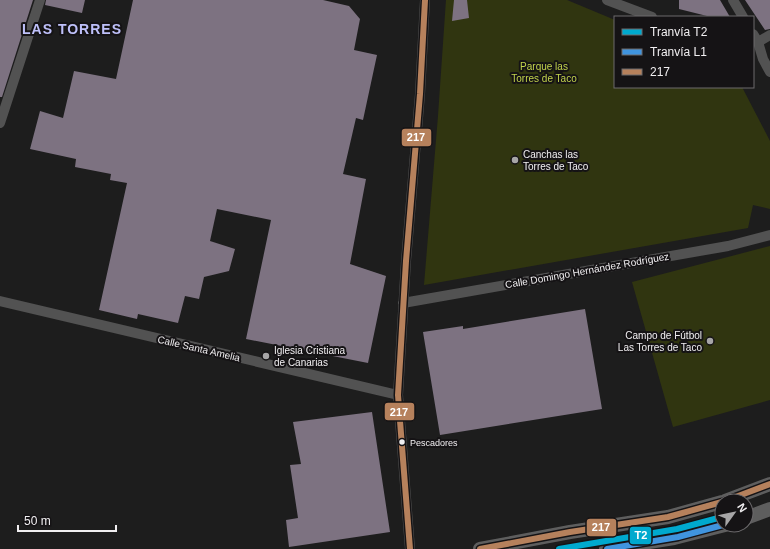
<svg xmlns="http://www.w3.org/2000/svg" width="770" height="549" font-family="Helvetica,sans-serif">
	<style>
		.green { fill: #303510 }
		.building { fill: #7d7281 }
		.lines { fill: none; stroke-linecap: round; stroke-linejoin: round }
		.minor { stroke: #525252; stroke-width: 10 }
		.secondary { stroke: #5e5e5e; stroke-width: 14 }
		.bus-1-casing { stroke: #151315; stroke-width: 9 }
		.bus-1 { stroke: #b6815c; stroke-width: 6 }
		.tram-1-casing { stroke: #151315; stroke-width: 9 }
		.tram-2-casing { stroke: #151315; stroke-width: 9 }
		.tram-1 { stroke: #00a9ce; stroke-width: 6 }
		.tram-2 { stroke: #4094de; stroke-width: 6 }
		.poi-dot { fill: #a7a6a7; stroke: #151315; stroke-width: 1.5 }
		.bus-dot { fill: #f1eff1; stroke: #151315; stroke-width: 1.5 }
		.labels { text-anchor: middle; stroke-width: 4; stroke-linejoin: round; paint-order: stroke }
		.bus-label { font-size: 9px; fill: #f1eff1; stroke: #151315; text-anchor: start }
		.park-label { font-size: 10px; fill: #c2d34c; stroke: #151315 }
		.poi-label { font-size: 10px; fill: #f1eff1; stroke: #151315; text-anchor: start }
		.street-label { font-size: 10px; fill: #f1eff1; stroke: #151315 }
		.district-label { font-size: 14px; font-weight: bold; letter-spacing: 1px; fill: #bec0f9; stroke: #151315 }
		.line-badge { stroke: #151315; stroke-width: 1.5 }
		.badge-label { font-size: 11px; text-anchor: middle; font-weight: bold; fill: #fff }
	</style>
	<rect width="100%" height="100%" fill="#1d1d1d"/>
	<path class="green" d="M446,0h121l48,20v67h127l28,54v68l-17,-4 -5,23 -324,57 14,-169z
		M770,246v154l-97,27 -41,-145z"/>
	<path class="building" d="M0,0h33l-31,97h-2z
		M46,0h39l-3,13 -37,-8z
		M133,0h190l26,6 11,13 -6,31 23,5 -14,65 -7,-2 -13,56 23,5 -16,85 36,12 -18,87 -122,-24 25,-119 -54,-11 -7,32 25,8 -6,22 -25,6 -5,22 -14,-3 -7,27 -40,-9 -1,5 -38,-9 28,-127 -17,-3 1,-6 -36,-7 1,-8 -46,-10 10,-38 23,7 11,-47 42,8z
		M454,0h13l2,18 -17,3z
		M679,0h41l10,17h-19l-32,-8z
		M745,0h25v29l-5,1z
		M585,309l17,100 -162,26 -17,-103 40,-6v3z
		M372,412l18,120 -101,15 -3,-27 12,-2 -8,-53 11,-1 -8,-42z"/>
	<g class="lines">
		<path class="minor" d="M607,0l45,17
			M733,0l10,17
			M753,34l5,8 5,17 7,13
			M758,42l12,-7
			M0,123l40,-123
			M0,301l398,94
			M403,303l325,-57 42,-11
			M410,549l-12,-154 8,-134 14,-167 5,-94"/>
		<path class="secondary" d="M725,501l45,-17
			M746,518l24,-9
			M480,549l90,-17 98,-15 54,-15
			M606,549l68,-11 51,-13"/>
		<defs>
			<path id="bus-1" d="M725,501l45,-17
				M410,549l-12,-154 8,-134 14,-167 5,-94
				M480,549l90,-17 98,-15 54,-15"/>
		</defs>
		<use href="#bus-1" class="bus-1-casing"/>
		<use href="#bus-1" class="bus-1"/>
		<defs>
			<path id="tram-1" d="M559,549l118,-20 45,-12"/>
			<path id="tram-2" d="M607,549l71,-12 45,-12"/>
		</defs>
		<use href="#tram-1" class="tram-1-casing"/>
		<use href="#tram-2" class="tram-2-casing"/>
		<use href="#tram-1" class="tram-1"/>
		<use href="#tram-2" class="tram-2"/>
	</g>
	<g class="poi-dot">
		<circle cx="515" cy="160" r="4"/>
		<circle cx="710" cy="341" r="4"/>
		<circle cx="266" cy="356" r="4"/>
	</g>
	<circle class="bus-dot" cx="402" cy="442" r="3.5"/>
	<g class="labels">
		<g class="bus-label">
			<text x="410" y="446">Pescadores</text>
		</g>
		<g class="park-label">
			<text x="544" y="70">Parque las<tspan x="544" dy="12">Torres de Taco</tspan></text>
		</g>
		<g class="poi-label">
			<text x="523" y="158">Canchas las<tspan x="523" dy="12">Torres de Taco</tspan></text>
			<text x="702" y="339" text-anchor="end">Campo de Fútbol<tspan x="702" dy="12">Las Torres de Taco</tspan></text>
			<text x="274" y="354">Iglesia Cristiana<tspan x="274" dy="12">de Canarias</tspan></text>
		</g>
		<g class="street-label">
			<text transform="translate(587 270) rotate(-10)" y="4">Calle Domingo Hernández Rodríguez</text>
			<text transform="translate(199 348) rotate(13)" y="4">Calle Santa Amelia</text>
		</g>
		<g class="district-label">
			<text x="72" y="34">LAS TORRES</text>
		</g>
	</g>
	<g class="line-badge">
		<rect x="401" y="128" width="31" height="19" rx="4" fill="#b6815c"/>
		<rect x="384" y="402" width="31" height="19" rx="4" fill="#b6815c"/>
		<rect x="586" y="518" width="31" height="19" rx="4" fill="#b6815c"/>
		<rect x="629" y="526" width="23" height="19" rx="4" fill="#00a9ce"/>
	</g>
	<g class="badge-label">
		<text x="416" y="141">217</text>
		<text x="399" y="416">217</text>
		<text x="601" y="531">217</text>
		<text x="641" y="539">T2</text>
	</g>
	<rect x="614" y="16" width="140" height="72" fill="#151315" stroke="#6d6b6d"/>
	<rect x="622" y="29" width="20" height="6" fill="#00a9ce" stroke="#6d6b6d"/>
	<text x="650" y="36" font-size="12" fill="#f1eff1">Tranvía T2</text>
	<rect x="622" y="49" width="20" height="6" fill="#4094de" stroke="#6d6b6d"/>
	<text x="650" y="56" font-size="12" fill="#f1eff1">Tranvía L1</text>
	<rect x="622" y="69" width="20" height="6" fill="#b6815c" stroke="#6d6b6d"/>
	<text x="650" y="76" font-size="12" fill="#f1eff1">217</text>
	<g transform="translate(734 513) rotate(57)"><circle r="19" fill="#151315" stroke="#6d6b6d"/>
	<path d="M0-3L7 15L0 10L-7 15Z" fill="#a7a6a7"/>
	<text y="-6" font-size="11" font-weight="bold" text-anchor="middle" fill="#f1eff1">N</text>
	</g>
	<path d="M18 525v6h98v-6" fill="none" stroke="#f1eff1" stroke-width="2"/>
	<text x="24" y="525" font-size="12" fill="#f1eff1" stroke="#151315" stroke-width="3" paint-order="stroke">50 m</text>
</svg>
